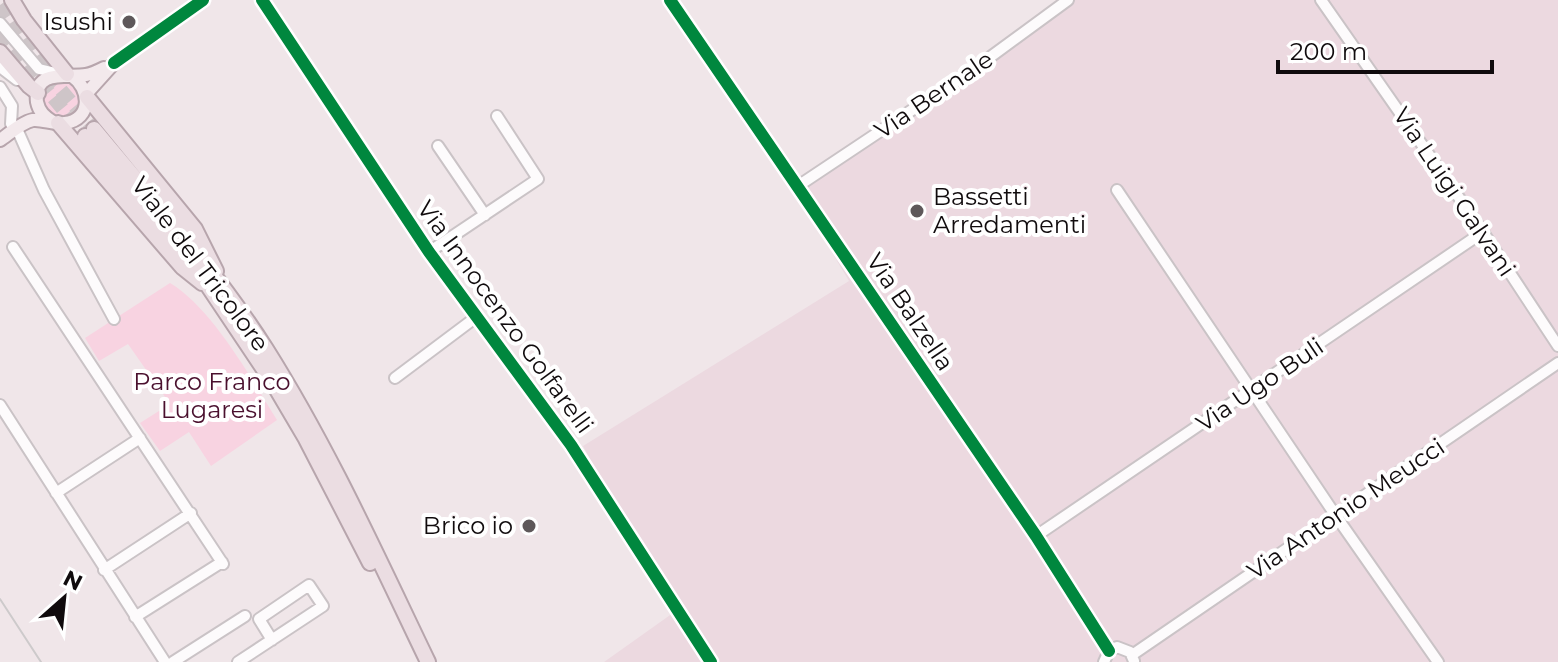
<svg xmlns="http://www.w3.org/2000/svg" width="1558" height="662" font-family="Montserrat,sans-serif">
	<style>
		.built { fill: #ecd9e0 }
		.green { fill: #f8d3e1 }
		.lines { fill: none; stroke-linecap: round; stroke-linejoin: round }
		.highway-tunnel { stroke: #cec5c8; stroke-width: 14; stroke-dasharray: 14 7; stroke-linecap: butt }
		.minor-casing { stroke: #cac3c6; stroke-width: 14 }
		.major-casing { stroke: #b7a5ac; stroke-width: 16 }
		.highway-casing { stroke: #b7a5ac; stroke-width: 18 }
		.minor { stroke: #fdfbfc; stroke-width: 10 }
		.major { stroke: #f3e9ec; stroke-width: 12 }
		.highway { stroke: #ebdde2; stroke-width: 14 }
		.rail { stroke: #cdcacb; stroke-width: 2 }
		.cycleway-casing { stroke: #fff; stroke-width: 17 }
		.cycleway { stroke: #00873e; stroke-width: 12 }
		.poi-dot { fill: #5e585a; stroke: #fff; stroke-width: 3 }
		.labels { text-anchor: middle; stroke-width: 8; stroke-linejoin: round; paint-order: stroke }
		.poi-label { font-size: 24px; fill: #100b0d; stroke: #fff; text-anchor: end }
		.street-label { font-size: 24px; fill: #100b0d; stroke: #fff }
		.park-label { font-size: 24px; fill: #4a102e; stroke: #fff }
	</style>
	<rect width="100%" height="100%" fill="#f0e6e9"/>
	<path class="built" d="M1062,0h496v662h-954l69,-49 -90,-167 266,-165 -55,-92z"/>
	<path class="green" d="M42 99a19 19 0 1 1 38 0a19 19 0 1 1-38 0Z
		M170,283c42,25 81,95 107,137l-66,46 -22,-34 -29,19 -20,-28 30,-19 -42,-60 -29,17 -14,-23z"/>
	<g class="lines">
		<path class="highway-tunnel" d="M0,5l44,65 50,59
			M0,33l85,103"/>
		<defs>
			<path id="minor" d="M262,0l167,252 142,193 140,217
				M670,0l366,536 73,115
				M1321,0l162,232 75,114
				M0,23l39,46 21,5
				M0,67l17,13
				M0,87l12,19 -1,18
				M17,129l27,61 70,129
				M438,146l47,69
				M798,186l180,-120 90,-66
				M1117,190l219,326 102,146
				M13,247l210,317
				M429,252l109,-73 -41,-63
				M395,378l80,-60
				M0,405l165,257
				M56,493l84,-55
				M1036,536l447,-304
				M104,570l87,-57
				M135,617l87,-55
				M1132,655l426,-292
				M173,662l72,-46
				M238,662l85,-56 -14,-21 -50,34 13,21
				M1104,662l5,-11 8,-4 13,5 4,9"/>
			<path id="major" d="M86,94l28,-31 89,-63
				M53,122c-8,-5 -14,-10 -16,-20 -4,-34 31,-24 49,-27 6,-1 12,-4 18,-7
				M0,140c9,-6 22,-18 33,-20 10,-1 22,5 32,3 28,-4 25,-35 7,-47"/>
			<path id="highway" d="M12,0l12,20 43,54
				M0,52l29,34 9,7
				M87,97l108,132 21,42
				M58,123l124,144 20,16
				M94,129c59,71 122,142 172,220 63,100 111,207 162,313
				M85,136l85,100
				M196,268l77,115 33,56 64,124"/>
		</defs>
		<use href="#minor" class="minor-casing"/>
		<use href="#major" class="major-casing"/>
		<use href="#highway" class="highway-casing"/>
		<use href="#minor" class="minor"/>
		<use href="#major" class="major"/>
		<use href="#highway" class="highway"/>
		<path class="rail" d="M0,599l41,63"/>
		<defs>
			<path id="cycleway" d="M262,0l167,252 142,193 140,217
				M670,0l366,536 73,115
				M114,63l89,-63"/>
		</defs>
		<use href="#cycleway" class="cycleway-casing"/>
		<use href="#cycleway" class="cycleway"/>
	</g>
	<g class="poi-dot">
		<circle cx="129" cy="22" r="8"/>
		<circle cx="917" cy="211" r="8"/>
		<circle cx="529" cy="526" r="8"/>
	</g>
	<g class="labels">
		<g class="poi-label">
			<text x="113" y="30">Isushi</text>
			<text x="933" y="205" text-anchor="start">Bassetti<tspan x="933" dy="28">Arredamenti</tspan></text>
			<text x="513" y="534">Brico io</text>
		</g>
		<g class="street-label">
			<text transform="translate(934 95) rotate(-34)" y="8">Via Bernale</text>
			<text transform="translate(1454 192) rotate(56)" y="8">Via Luigi Galvani</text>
			<text transform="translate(200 264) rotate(53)" y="8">Viale del Tricolore</text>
			<text transform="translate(910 312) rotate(56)" y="8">Via Balzella</text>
			<text transform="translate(505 317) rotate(54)" y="8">Via Innocenzo Golfarelli</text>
			<text transform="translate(1260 385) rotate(-34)" y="8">Via Ugo Buli</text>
			<text transform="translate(1346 509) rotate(-34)" y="8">Via Antonio Meucci</text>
		</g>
		<g class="park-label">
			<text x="212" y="390">Parco Franco<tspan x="212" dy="28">Lugaresi</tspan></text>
		</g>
	</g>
	<g transform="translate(64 598) rotate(27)" stroke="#ffffff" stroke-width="6" paint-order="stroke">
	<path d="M0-6L14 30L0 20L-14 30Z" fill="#100b0d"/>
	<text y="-12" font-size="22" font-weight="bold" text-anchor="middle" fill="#100b0d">N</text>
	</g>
	<path d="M1278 60v12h214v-12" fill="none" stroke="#100b0d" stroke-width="4"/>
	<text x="1290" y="60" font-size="24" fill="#100b0d" stroke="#ffffff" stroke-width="6" paint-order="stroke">200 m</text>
</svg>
